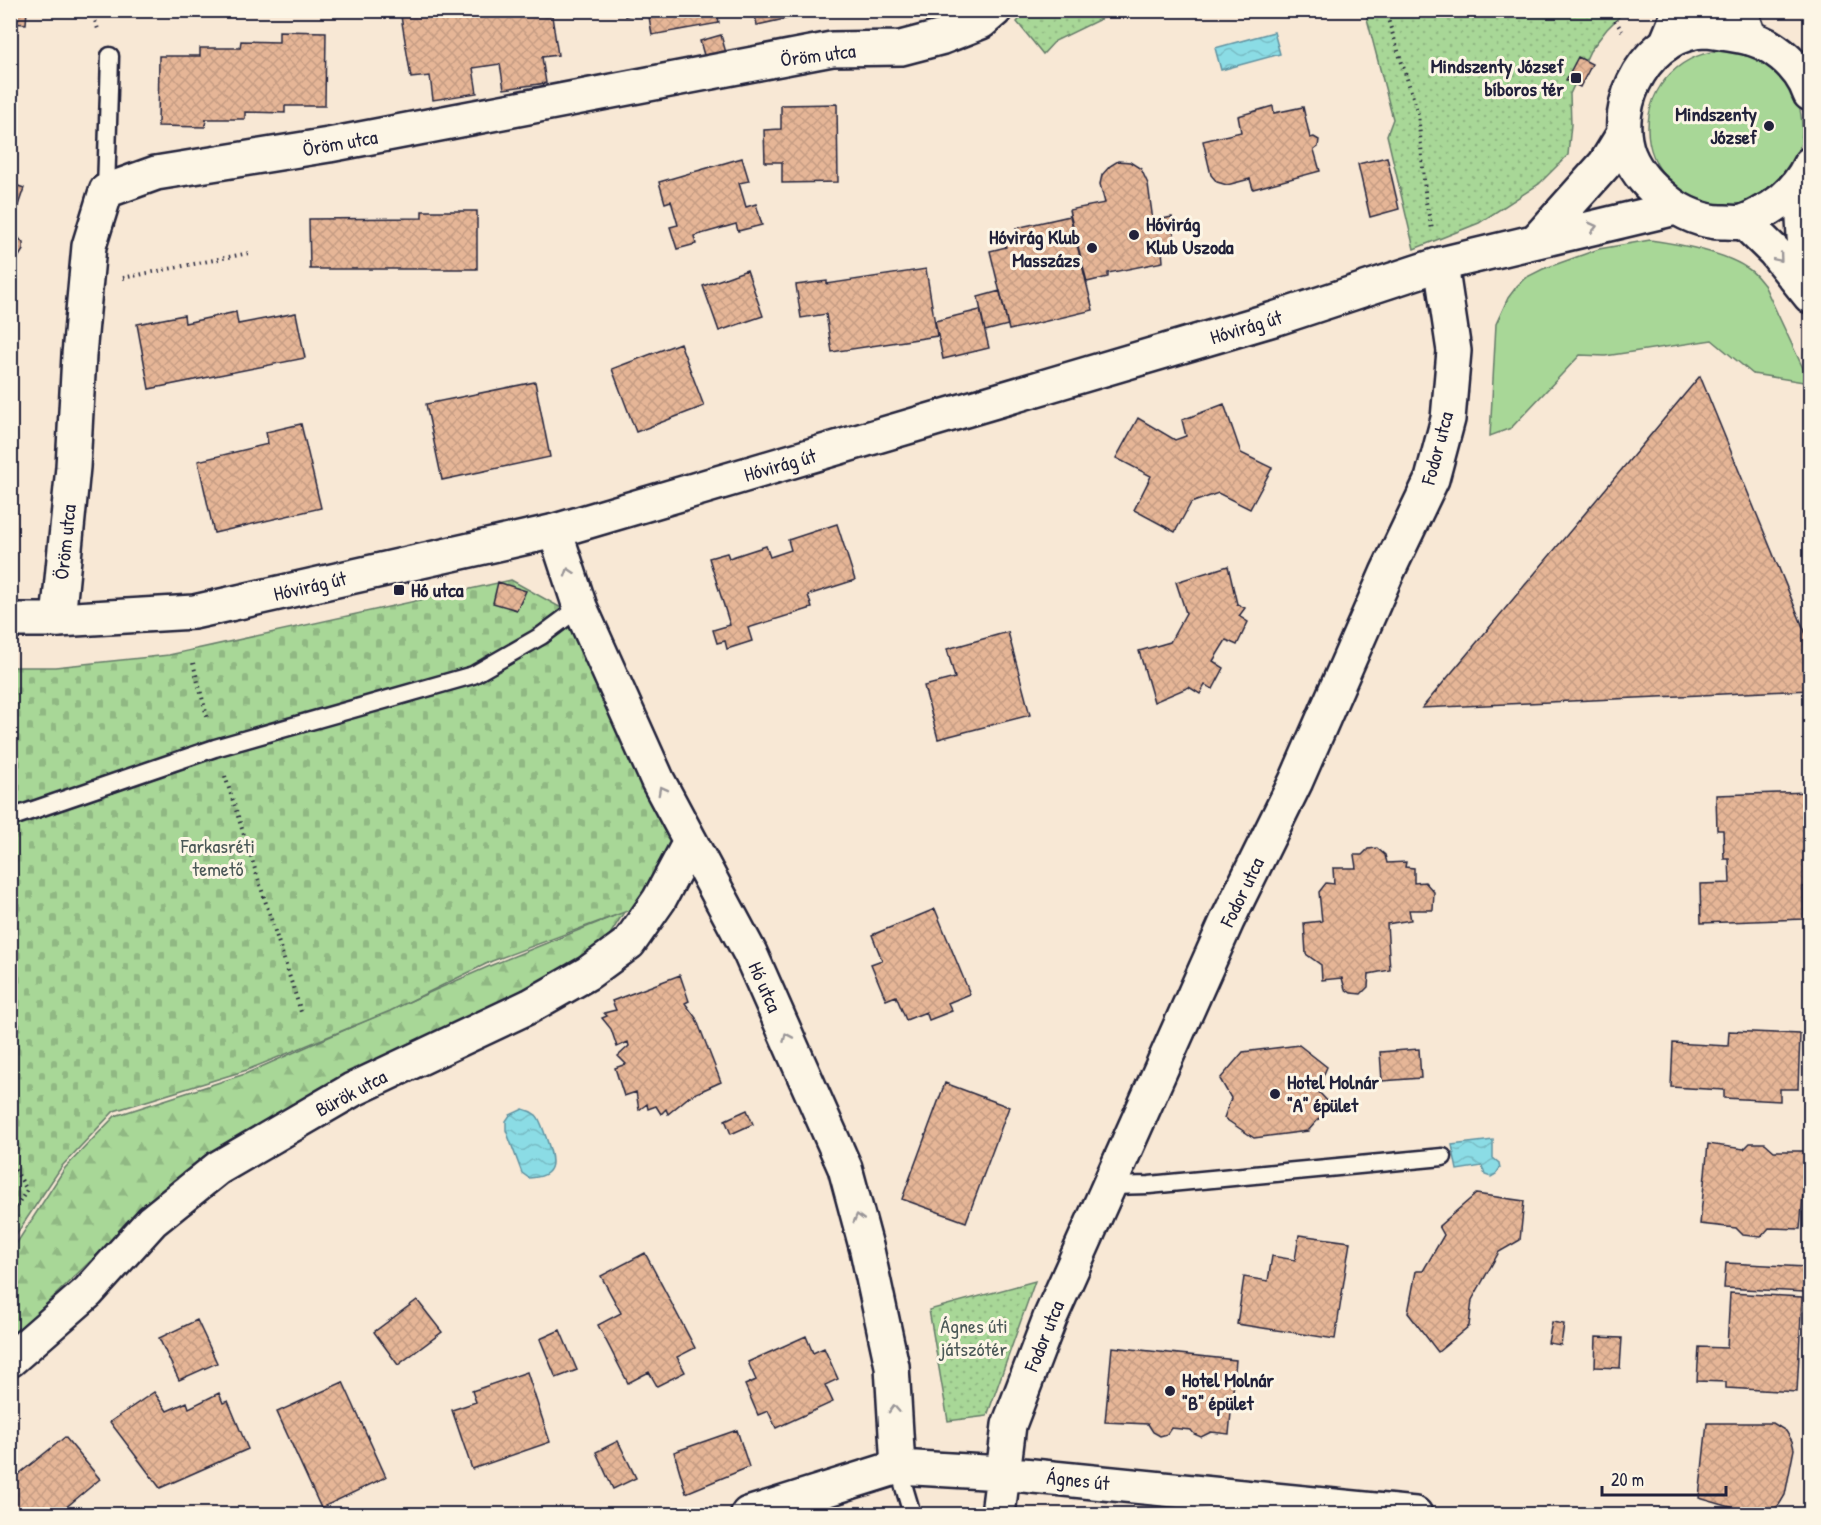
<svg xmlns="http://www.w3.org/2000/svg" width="1821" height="1525" font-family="'Patrick Hand',sans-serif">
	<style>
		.green { fill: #a8d797; stroke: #657c69; stroke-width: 1.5 }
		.forest { fill: url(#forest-firs); stroke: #657c69; stroke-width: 1.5 }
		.cemetery { fill: url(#cemetery-stones); stroke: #657c69; stroke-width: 1.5 }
		.park { fill: url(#park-dots); stroke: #657c69; stroke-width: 1.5 }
		.water { fill: url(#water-waves); stroke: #6192a1; stroke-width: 1.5 }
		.building { fill: url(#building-cross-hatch); stroke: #22223b; stroke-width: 1.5 }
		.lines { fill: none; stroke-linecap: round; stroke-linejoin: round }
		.service-casing { stroke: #22223b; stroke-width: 21 }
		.minor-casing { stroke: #22223b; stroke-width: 38 }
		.tertiary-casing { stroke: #22223b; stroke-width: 38 }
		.path { stroke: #22223b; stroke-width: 4; stroke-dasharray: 1.5 4.5; stroke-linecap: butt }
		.service { stroke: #fcf5e5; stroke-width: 16 }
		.minor { stroke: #fcf5e5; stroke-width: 33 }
		.tertiary { stroke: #fcf5e5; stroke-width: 33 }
		.oneway { stroke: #9a9698 }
		.poi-dot { fill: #22223b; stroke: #fcf5e5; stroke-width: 2 }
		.labels { text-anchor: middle; stroke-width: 6; stroke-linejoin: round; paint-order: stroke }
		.street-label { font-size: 20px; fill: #22223b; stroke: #fcf5e5 }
		.poi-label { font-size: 20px; font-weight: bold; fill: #22223b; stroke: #fcf5e5; text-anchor: start }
		.park-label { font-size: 20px; fill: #4a5857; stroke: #fcf5e5 }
	</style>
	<defs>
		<pattern id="forest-firs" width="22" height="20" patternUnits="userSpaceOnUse" patternTransform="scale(1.5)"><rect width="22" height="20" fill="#a8d797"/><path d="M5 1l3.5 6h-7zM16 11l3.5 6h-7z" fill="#90b883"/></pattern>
		<pattern id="cemetery-stones" width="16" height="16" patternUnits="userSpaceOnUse" patternTransform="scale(1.5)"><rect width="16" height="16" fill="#a8d797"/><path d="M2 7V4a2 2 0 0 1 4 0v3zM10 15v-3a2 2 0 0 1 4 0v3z" fill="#90b883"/></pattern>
		<pattern id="park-dots" width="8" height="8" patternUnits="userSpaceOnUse" patternTransform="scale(1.5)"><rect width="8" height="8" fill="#a8d797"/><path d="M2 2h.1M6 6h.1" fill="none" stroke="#90b883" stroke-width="1.8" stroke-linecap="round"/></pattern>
		<pattern id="water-waves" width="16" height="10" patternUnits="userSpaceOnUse" patternTransform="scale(1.5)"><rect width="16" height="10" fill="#8bdce5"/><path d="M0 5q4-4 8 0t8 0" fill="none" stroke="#78bcc5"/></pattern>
		<pattern id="building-cross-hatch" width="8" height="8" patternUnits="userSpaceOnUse" patternTransform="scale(1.5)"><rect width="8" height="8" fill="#e6b697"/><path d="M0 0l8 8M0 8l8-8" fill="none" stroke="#c59c83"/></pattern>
	</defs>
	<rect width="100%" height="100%" fill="#f8e8d5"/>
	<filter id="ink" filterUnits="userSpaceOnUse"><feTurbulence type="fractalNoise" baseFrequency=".0167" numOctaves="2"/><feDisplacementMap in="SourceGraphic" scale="12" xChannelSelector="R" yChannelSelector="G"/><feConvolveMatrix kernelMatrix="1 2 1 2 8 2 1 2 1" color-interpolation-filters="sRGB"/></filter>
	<g filter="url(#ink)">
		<path class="green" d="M1648 128a77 77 0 1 1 154 0a77 77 0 1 1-154 0Z
			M1650,240c29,4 73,12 97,28 7,4 12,11 17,17l46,98 -57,-9 -41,-34 -107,16 -25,-1 -69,73 -21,8 6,-112 12,-26 9,-12 8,-8 18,-9 56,-20z"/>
		<path class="forest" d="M624,912l-26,42 -385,208 -106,83 -96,93v-86l54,-84 50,-52 130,-42 247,-109z"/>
		<path class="cemetery" d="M511,580l72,40 104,226 -38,57 -157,58 -102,50 -143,59 -133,41 -52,55 -51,76v-575h44l114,-12z"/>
		<path class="park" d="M1027,11v-1l90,1 -62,30 -12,13 -26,-32z
			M1365,11h260l-18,18 -17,22 -20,43 1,30 -3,31 -29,29 -60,39 -65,26 -27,-114 6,-16z
			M1035,1281l-48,135 -39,5 -19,-111z"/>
		<path class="water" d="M1274,32l6,22 -59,16 -6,-22z
			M523,1109c4,1 9,3 13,6 5,5 7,15 10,22 7,21 14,40 -17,41l-7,-5 -16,-43v-9l4,-6z
			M1493,1140v18l6,5 1,5 -4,6 -5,3 -6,-2 -3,-9 -25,4 -5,-25z"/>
		<path class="building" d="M10,10h17l-1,14 -16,-1z
			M400,10h151l7,45 -16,2 4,26 -42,6 -4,-25 -27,4 4,25 -44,7 -3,-24 -19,2z
			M624,10h93l2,13 -67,12 -4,-24 -23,5z
			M754,10h71l-68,15z
			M279,31l47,1 -1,74h-40v7l-40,-1v7h-39l-1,8 -47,-1 1,-70h41v-8h40l1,-7 38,1z
			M721,35l7,25 -21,6 -7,-25z
			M1578,57l14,7 -12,23 -14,-7z
			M837,104l1,78 -56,1v-21h-17l-1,-32 17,-1v-24z
			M1273,106l1,7 29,-6 7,31 4,-1 5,3 -1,7 -4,3 6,21 -67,18 -3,-10 -23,6 -10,-3 -6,-7 -8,-34 38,-9 -3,-16z
			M1387,157l12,52 -29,8 -12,-53z
			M742,158l7,23 -10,2 7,24 10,-3 6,21 -24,6 -2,-7 -42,12 2,8 -19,5 -7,-22 8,-2 -7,-24 -6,2 -6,-21z
			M1118,161l12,1 11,7 7,15 5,37 19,-4 3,29 -13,4 1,12 -55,11v4l-21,5 -18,-72 36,-7 -5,-19 2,-9 8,-9z
			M10,183l14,5 -14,41z
			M422,211h55v58h-167l-1,-50 113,-1z
			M1070,216l23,94 -84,20 -19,-79 16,-4 -2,-7 14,-4 -2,-8z
			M10,232l8,5 5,6v7l-5,8 -5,2h-3z
			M926,269l11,67 -105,16 -6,-38 -25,4 -5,-33 31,-4v3z
			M747,270l16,46 -44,15 -16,-45z
			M1000,291l8,34 -23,6 -7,-34z
			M980,310l9,38 -46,11 -8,-38z
			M236,312l2,12 58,-11 9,45 -156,31 -12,-65 47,-9 1,8z
			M680,343l24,63 -68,26 -24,-63z
			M1700,376l110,268v46l-388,18z
			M535,382l15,75 -108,23 -16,-76z
			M1224,404l17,49 31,15 -22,41 -32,-16 -27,10 -16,29 -41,-22 17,-34 -35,-18 22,-40 37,22 11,-4 -4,-16z
			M301,424l20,84 -107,25 -16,-72 70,-17 -2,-12z
			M837,524l18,56 -47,15 4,13 -64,20 4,13 -25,8 -2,-8 -8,2 -4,-13 17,-5 -21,-67 18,-5 2,5 37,-12 4,11 21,-7 -3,-10z
			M1228,566l9,38 8,4 -6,8 9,6 -11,23 -11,-5 -13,21 11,7 -11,21 -8,-4 -5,9 -11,-7 -35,15 -15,-51 31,-9 16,-29 -10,-31z
			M498,582l28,9 -9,19 -24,-7z
			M1008,632l22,83 -92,24 -14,-53 31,-8 -8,-29z
			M1810,792v94l-7,1 1,32 -103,4 -1,-39 30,-1 -1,-24h-5l-1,-29h-6l-1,-35z
			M1377,848l8,7 2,8 19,-1 -1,5 9,1v15l11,-1 9,10 -1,18h-24l2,10 -24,4 3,46 -21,4 -1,13 -7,7 -10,-1 -6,-4 -3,-11 -20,2 -1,-15 -15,-11 -2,-31 18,-2 -3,-29 7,-9 8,1 -1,-16h23l-2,-13h8l6,-6z
			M935,909l35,85 -22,9 4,8 -23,9 -3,-8 -20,8 -10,-24 -10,4 -15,-36 11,-4 -10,-25z
			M680,975l9,26 -4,2 11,15 25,64 -31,14 -22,18 -2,-5 -5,5 -5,-8 -8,3 -1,-5 -8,6 -3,-18 -12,4 -9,-28 11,-4 -8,-8 11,-10 -1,-4 -11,5 -6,-18 -9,-11 5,-2 -3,-3 12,-3 -4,-9z
			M1729,1031l71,3 -2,55h-18v12l-56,-3v-8l-53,-3 2,-44 55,3z
			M1299,1045l28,22 -10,23 14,15 -23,26 -54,7 -30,-20 7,-20 -11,-19 23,-27z
			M1419,1049l2,29 -39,3 -2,-29z
			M945,1083l64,24 -43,115 -64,-23z
			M747,1110l6,14 -22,10 -6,-14z
			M1750,1143h15l9,8h33l-7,78 -31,-1 -8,9 -18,-2 -7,-7 -36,-4 8,-80 36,5z
			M1476,1194l48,7 -4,39 -21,12 -27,48 -3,26 -31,26 -30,-39 8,-42h7l21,-36 -5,-9z
			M1299,1235l51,7 -15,97 -98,-15 7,-47 24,4 4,-25 23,4z
			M645,1253l50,95 -18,9 8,15 -28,14 -8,-14 -21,11 -30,-58 23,-12 -20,-37z
			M1726,1263l80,4 -2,25 -80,-4z
			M1730,1293l72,4 -5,95 -71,-4v-6l-29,-1 2,-34 28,1z
			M417,1300l25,32 -44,33 -24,-33z
			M197,1320l20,43 -38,17 -20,-42z
			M1552,1322l12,2 -3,21 -13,-2z
			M560,1330l17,40 -21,8 -16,-39z
			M806,1336l7,17 11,-5 14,31 -13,6 8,17 -57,26 -8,-17 -10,4 -13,-30 11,-5 -8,-18z
			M1596,1337l26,1 -2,30 -25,-1z
			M1112,1347l124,13 -7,74 -18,-2 -10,5 -7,-3 -3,-4 -20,-2 -4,6 -7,2 -7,-4 -5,-8 -43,-2z
			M527,1372l23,70 -78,27 -20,-59 24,-8 -4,-11z
			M343,1382l43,95 -65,31 -44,-96z
			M154,1392l13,19 20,-9 2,6 30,-15 4,10 5,-2 20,48 -88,39 -50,-66z
			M1707,1423h66l13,8 6,10 2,8 -9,46 -6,10 -9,6 -9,3 -10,-1 -52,-15z
			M737,1430l12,37 -63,26 -12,-41z
			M65,1437l35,42 -42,35h-48v-33z
			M618,1441l18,37 -23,11 -17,-37z"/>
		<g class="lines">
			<defs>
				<path id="service" d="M106,191l4,-135
					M10,818l205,-70 258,-73 68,-39 39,-29
					M1110,1186l39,-1 294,-28
					M898,1467l14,47"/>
				<path id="minor" d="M1740,10l10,28
					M1666,44l14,-34
					M1801,182l3,54 6,60
					M1744,222l30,29 36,45
					M555,531l25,76 78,174 92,172 95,215 22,82 25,116 6,101
					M58,620l15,-153 6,-112 10,-109 17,-55 50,-18 173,-28 503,-96 69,-1 42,-11 38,-15 14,-12
					M10,1360l78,-68 64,-71 66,-53 134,-78 178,-84 58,-33 41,-30 30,-43 31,-58
					M748,1514l150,-47 104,6 413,41
					M998,1514l11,-89 41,-107 177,-397 69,-140 91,-208 45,-94 16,-60 6,-68 -13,-87"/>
				<path id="tertiary" d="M1810,94c-10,-29 -40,-54 -70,-58 -11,-2 -22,-4 -32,-5 -59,-1 -99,72 -79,124 8,19 21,32 37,45 15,13 39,23 59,22 6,0 13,1 18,0 6,-2 12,-5 17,-8 23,-11 39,-27 50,-50
					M1536,241l69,-77 19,-31
					M10,620h48l136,-8 361,-81 722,-213 164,-54 235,-56"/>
			</defs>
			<use href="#service" class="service-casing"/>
			<use href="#minor" class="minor-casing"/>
			<use href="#tertiary" class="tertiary-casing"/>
			<path class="path" d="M91,10l7,19
				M1385,10l33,103 8,89 6,27
				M1609,10l13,21
				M123,278l126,-25
				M193,663l15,57
				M225,776l77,239
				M10,1159l2,5 15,26 -17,27"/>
			<use href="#service" class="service"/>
			<use href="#minor" class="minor"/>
			<use href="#tertiary" class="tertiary"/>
		</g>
		<defs><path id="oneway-chevron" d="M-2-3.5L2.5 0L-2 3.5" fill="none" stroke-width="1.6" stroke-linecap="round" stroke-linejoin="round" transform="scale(1.5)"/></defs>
		<g class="oneway">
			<use href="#oneway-chevron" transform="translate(1593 227) rotate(-13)"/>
			<use href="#oneway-chevron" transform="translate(1779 258) rotate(50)"/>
			<use href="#oneway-chevron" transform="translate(569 572) rotate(-108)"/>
			<use href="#oneway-chevron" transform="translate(662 790) rotate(-118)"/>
			<use href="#oneway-chevron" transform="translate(787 1037) rotate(-114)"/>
			<use href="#oneway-chevron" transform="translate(858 1218) rotate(-105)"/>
			<use href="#oneway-chevron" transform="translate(894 1409) rotate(-93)"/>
		</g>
	</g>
	<g class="poi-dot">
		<rect x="1570" y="72" width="12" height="12" rx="3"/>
		<circle cx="1769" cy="126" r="6"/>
		<circle cx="1134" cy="235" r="6"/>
		<circle cx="1092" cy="248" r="6"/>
		<rect x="393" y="584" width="12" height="12" rx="3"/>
		<circle cx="1275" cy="1094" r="6"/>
		<circle cx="1170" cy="1391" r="6"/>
	</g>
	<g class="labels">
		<g class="street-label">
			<text transform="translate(818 55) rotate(-7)" y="7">Öröm utca</text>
			<text transform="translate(340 143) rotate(-10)" y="7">Öröm utca</text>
			<text transform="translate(1246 327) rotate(-17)" y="7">Hóvirág út</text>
			<text transform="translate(1437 448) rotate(-75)" y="7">Fodor utca</text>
			<text transform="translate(780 465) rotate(-16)" y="7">Hóvirág út</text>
			<text transform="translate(65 542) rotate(-84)" y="7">Öröm utca</text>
			<text transform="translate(310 586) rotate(-13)" y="7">Hóvirág út</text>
			<text transform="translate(1242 892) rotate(-64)" y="7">Fodor utca</text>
			<text transform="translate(765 987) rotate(66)" y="7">Hó utca</text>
			<text transform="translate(351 1093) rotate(-28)" y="7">Bürök utca</text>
			<text transform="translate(1044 1336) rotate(-68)" y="7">Fodor utca</text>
			<text transform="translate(1078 1480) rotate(6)" y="7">Ágnes út</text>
		</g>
		<g class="poi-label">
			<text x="1564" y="73" text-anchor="end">Mindszenty József<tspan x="1564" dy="23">bíboros tér</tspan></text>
			<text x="1757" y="121" text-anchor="end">Mindszenty<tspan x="1757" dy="23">József</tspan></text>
			<text x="1146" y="231">Hóvirág<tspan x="1146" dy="23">Klub Uszoda</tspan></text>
			<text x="1080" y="244" text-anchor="end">Hóvirág Klub<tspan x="1080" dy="23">Masszázs</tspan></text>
			<text x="411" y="597">Hó utca</text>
			<text x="1287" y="1089">Hotel Molnár<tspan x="1287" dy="23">"A" épület</tspan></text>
			<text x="1182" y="1387">Hotel Molnár<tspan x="1182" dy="23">"B" épület</tspan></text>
		</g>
		<g class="park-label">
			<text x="218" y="853">Farkasréti<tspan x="218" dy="23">temető</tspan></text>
			<text x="974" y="1333">Ágnes úti<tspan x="974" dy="23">játszótér</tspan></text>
		</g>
	</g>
	<rect width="1821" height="1525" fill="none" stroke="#fcf5e5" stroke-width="36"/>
	<rect x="18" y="18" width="1785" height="1489" fill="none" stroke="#22223b" stroke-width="2" filter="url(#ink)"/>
	<path d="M1602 1486v9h124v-9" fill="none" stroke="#22223b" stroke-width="3"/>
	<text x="1611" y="1486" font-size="18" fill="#22223b" stroke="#fcf5e5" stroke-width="4.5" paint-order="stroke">20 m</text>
</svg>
